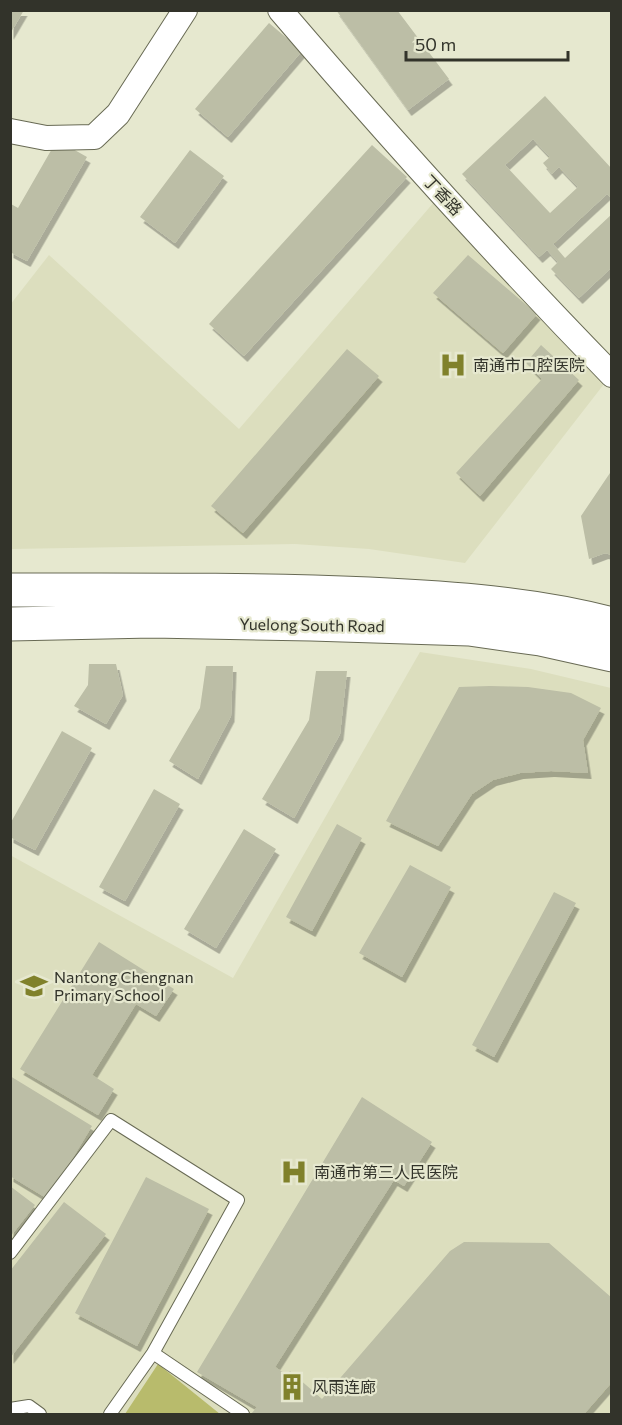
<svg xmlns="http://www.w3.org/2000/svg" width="622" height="1425" font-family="Commissioner,'Noto Sans SC',sans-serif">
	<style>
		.built { fill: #dcdebe }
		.green { fill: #b8bb6c }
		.building { fill: #bcbea6; fill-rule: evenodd; filter: url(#shadow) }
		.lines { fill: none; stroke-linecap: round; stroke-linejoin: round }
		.service-casing { stroke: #686a54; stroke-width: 14 }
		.minor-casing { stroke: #686a54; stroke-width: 26 }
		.primary-casing { stroke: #686a54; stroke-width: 35 }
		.service { stroke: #fff; stroke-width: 12 }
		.minor { stroke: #fff; stroke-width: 24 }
		.primary { stroke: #fff; stroke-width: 33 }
		.labels { text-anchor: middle; stroke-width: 4.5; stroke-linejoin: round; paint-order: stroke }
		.street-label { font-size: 16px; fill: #32332a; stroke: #e6e8cf }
		.poi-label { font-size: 16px; fill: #32332a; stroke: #e6e8cf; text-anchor: start }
	</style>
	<defs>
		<filter id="shadow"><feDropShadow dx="3.5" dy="6" stdDeviation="0" flood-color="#0004"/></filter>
	</defs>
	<rect width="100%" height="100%" fill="#e6e8cf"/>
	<path class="built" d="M447,187l164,168v20l-146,188 -96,-14 -74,-5 -284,5 -1,-244 39,-50 190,174z
		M420,652l111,17 80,19v726h-600l-1,-559 223,123z"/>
	<path class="green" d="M158,1364l62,50h1h-96z"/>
	<path class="building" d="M10,10h14l-14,24z
		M336,10h61l52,69 -41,31z
		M269,23l33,28 -74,86 -33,-28z
		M545,96l67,73v30l-5,-5 -54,50 12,14 47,-44v53l-33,31 -28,-29 7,-7 -11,-12 -8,7 -77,-83zM533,139l17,18 -7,6 9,11 7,-7 19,20 -28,26 -45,-48z
		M57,140l30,17 -60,104 -17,-9v-47l1,-1 7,4z
		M372,145l35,32 -163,179 -35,-32z
		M190,150l34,26 -49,67 -35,-26z
		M468,255l69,59 -34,39 -70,-60z
		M541,345l38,35 -99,116 -24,-23 86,-94 -16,-16z
		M347,349l32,27 -136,157 -32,-27z
		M612,470v85l-7,-2 -16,6 -8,-43z
		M89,664h27l7,31 -17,29 -32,-18 14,-21z
		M206,666h27l-2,50 -33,63 -29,-18 31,-53z
		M316,671h31l-7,63 -46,84 -32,-19 47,-79z
		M490,686l38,1 43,6 30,15 -18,32 5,33 -37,-2 -31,2 -27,7 -21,14 -34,52 -52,-25 73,-134z
		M62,731l30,17 -57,102 -25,-13v-13z
		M154,789l26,15 -55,97 -26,-14z
		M337,824l25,14 -50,93 -26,-14z
		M244,829l32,20 -60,99 -32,-19z
		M410,865l41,22 -49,90 -43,-24z
		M554,892l22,11 -82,154 -22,-12z
		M99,942l75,47 -18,27 -20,-12 -44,71 22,14 -16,26 -78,-46z
		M10,1076l82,50 -44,73 -38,-23z
		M362,1097l70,45 -28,44 -10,-6 -119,187 12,8 3,-4 32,28 128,-148 14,-9 85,1 63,55v84l-28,32h-333l6,-7 -60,-35z
		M146,1177l63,32 -72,137 -62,-33z
		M10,1186l25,19 -25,32z
		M64,1202l42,32 -96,124v-87z"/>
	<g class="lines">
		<defs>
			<path id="service" d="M10,1253l101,-133 127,80 -85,153 -43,61
				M153,1353l90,61
				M10,1409l19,-3 11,8"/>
			<path id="minor" d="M280,10c107,125 217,247 332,365
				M10,131l36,7 48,-1 24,-23 67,-104"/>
			<path id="primary" d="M10,590c120,0 239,-1 359,4 81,4 164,9 243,30
				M10,624l142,-3 159,3 158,5 71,10 72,16"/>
		</defs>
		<use href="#service" class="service-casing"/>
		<use href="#minor" class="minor-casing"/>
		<use href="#primary" class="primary-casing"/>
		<use href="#service" class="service"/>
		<use href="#minor" class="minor"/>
		<use href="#primary" class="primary"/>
	</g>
	<defs>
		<symbol id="hospital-bare" viewBox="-9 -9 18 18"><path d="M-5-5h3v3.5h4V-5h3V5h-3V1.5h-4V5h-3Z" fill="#80812b" stroke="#e6e8cf" stroke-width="2.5" paint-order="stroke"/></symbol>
		<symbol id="school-bare" viewBox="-9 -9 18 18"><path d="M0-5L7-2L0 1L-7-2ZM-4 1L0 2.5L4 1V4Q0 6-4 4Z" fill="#80812b" stroke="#e6e8cf" stroke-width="2.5" paint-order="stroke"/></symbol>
		<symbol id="building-bare" viewBox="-9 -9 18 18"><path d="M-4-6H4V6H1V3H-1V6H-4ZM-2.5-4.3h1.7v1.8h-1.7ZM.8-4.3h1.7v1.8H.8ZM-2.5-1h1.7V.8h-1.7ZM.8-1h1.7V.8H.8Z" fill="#80812b" stroke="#e6e8cf" stroke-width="2.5" paint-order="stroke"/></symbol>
	</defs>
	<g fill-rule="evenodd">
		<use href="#hospital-bare" x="434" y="346" width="38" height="38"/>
		<use href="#school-bare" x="15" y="967" width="38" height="38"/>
		<use href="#hospital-bare" x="275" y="1153" width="38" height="38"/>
		<use href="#building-bare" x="273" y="1368" width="38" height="38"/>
	</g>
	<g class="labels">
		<g class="street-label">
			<text transform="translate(443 195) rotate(47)" y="6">丁香路</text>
			<text transform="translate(312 625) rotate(1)" y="6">Yuelong South Road</text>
		</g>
		<g class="poi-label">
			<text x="473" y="371">南通市口腔医院</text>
			<text x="54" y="983">Nantong Chengnan<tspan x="54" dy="18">Primary School</tspan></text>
			<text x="314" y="1178">南通市第三人民医院</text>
			<text x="312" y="1393">风雨连廊</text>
		</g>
	</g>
	<rect width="622" height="1425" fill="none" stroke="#32332a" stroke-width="24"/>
	<path d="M406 51v9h162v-9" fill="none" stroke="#32332a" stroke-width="3"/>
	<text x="415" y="51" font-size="18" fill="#32332a" stroke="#e6e8cf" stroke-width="4.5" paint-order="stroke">50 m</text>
</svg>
